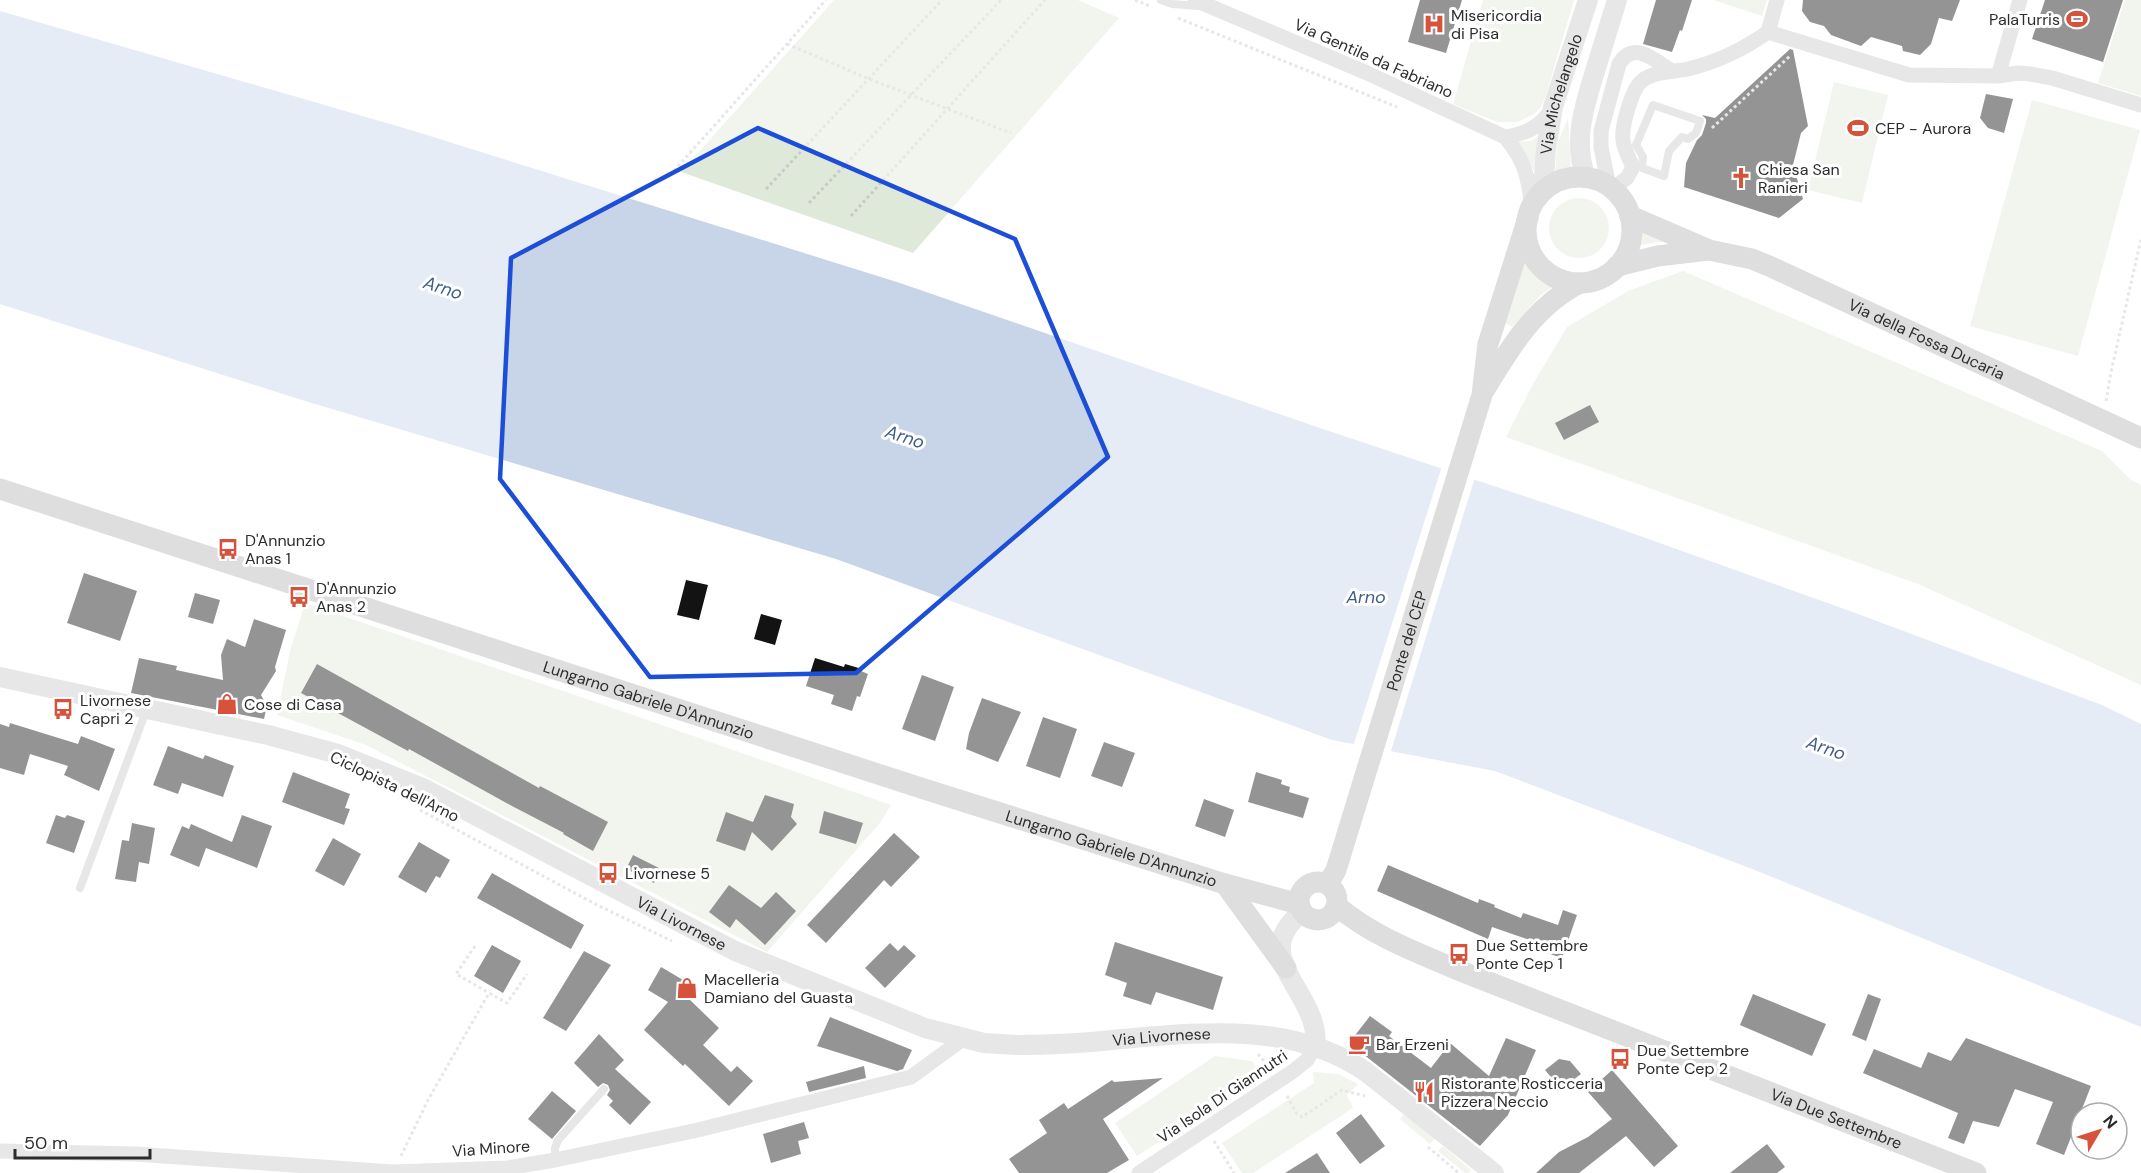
<svg xmlns="http://www.w3.org/2000/svg" width="2141" height="1173" font-family="'DM Sans',sans-serif">
	<style>
		.green { fill: #dfe9da }
		.water { fill: #c8d4e8 }
		.pier { fill: #fff }
		.building { fill: #131313 }
		.lines { fill: none; stroke-linecap: round; stroke-linejoin: round }
		.path { stroke: #c9c9c9; stroke-width: 3; stroke-dasharray: 3 3; stroke-linecap: butt }
		.service { stroke: #c9c9c9; stroke-width: 8 }
		.minor { stroke: #c9c9c9; stroke-width: 15 }
		.tertiary { stroke: #c9c9c9; stroke-width: 20 }
		.secondary { stroke: #b6b6b6; stroke-width: 21 }
		.marked { fill: none; stroke: #1d4ed8; stroke-width: 4.5; stroke-linejoin: round }
		.labels { text-anchor: middle; stroke-width: 6; stroke-linejoin: round; paint-order: stroke }
		.poi-label { font-size: 16px; fill: #2c2c2c; stroke: #fff; text-anchor: start }
		.street-label { font-size: 16px; fill: #2c2c2c; stroke: #fff }
		.water-label { font-size: 18px; font-style: italic; fill: #415c88; stroke: #fff }
	</style>
	<rect width="100%" height="100%" fill="#fff"/>
	<path class="green" d="M834,0h244l41,18 -206,235 -232,-81z
		M1483,0h91l-28,95 -5,12 -7,7 -16,8h-21l-44,-18z
		M1713,0h54l-5,16z
		M2125,0h16v96l-43,-13z
		M1834,82l54,13 -26,108 -54,-13z
		M2032,100l108,30 -62,226 -108,-30z
		M1568,118l3,51 -16,5 2,-29z
		M1540,136l-6,35 -16,-29 12,-1z
		M1549 228a30 30 0 1 1 60 0a30 30 0 1 1-60 0Z
		M1639,229l26,12 -30,5z
		M1525,254l13,18 19,11 -17,13 -28,31 -10,-6z
		M1683,271l419,180 29,29 10,5v200l-223,-101 -412,-147 27,-53 34,-57 61,-36z
		M305,603l308,105 278,97 -11,18 -113,129 -401,-207 -89,-30 13,-64z
		M1215,1056l37,5 10,15 -125,80 -22,-33z
		M1313,1072l25,2 20,10 -11,11 6,13 -100,65h-11l-20,-30 92,-60z
		M1405,1113l30,25 -5,6 -30,-25z
		M1443,1146l28,24 -2,3h-4l-27,-22z"/>
	<path class="water" d="M0,11l414,120 486,152 420,145 267,89 263,94 252,94 39,19v303l-389,-158 -257,-98 -163,-31 -496,-181 -531,-158 -305,-97z"/>
	<path class="pier" d="M1442,466l33,11 -85,277 -37,-7z"/>
	<path class="building" d="M1420,0h42l-16,53 -38,-11z
		M1656,0h36l-10,31 -2,-1 -8,22 -29,-8z
		M1803,0h157l-8,21 -13,-3 -8,26 -11,11 -17,-4 -1,-5 -31,-9 -10,9 -30,-11 -7,-9 -14,-4 -8,-11z
		M2045,0h78l-20,62 -71,-23z
		M1790,49l3,1 15,76 -7,7 -8,32 10,34 -24,19 -95,-31 2,-24 11,-23 5,-5 4,-12v-4l-4,-4 13,3z
		M1986,94l27,5 -9,34 -16,-5 -8,-10z
		M1590,405l9,17 -35,18 -9,-17z
		M84,573l53,18 -17,50 -53,-18z
		M686,580l22,5 -9,35 -22,-5z
		M195,593l25,7 -7,24 -25,-7z
		M761,614l21,6 -7,25 -21,-6z
		M254,619l32,11 -11,37 1,4 -15,24 6,11 -3,13 -133,-26 8,-35 38,8 -1,4 47,10 -2,-25 6,-16 18,8z
		M815,658l29,9 1,-3 17,5 -1,2 7,3 -8,23 -3,-1 -5,15 -21,-7 3,-9 -28,-9z
		M317,664l222,124 1,-2 68,36 -15,29 -30,-17 1,-1 -52,-27 -103,-57 -1,2 -107,-58z
		M922,675l32,12 -19,54 -33,-12z
		M982,698l39,14 -23,50 -32,-13 3,-16z
		M1043,717l34,12 -17,49 -34,-12z
		M10,723l68,21 3,-8 34,13 -16,42 -35,-16 4,-9 -38,-12 -6,21 -24,-7v-44l9,3z
		M1104,742l31,11 -13,34 -31,-11z
		M168,746l35,13 2,-4 29,11 -11,31 -41,-14 -4,11 -25,-9z
		M293,772l57,22 -5,14 5,1 -6,16 -62,-23z
		M1256,772l26,8 -1,4 9,3 -1,5 20,6 -6,20 -55,-16z
		M765,795l29,9 -3,13 6,7 -25,27 -20,-19 -7,19 -29,-10 10,-29 27,10z
		M1204,799l30,11 -9,27 -30,-11z
		M824,811l39,12 -7,21 -37,-11z
		M56,815l9,3 2,-3 18,6 -11,32 -28,-10z
		M242,815l30,11 -15,42 -51,-20 -7,19 -29,-12 12,-29 7,3 2,-5 41,18z
		M132,823l23,5 -6,36 -10,-2 -3,20 -21,-3 7,-39 7,1z
		M894,833l26,24 -29,30 -7,-7 -58,63 -19,-18z
		M333,838l28,16 -17,32 -29,-15z
		M419,842l31,18 -10,18 -4,-2 -10,17 -28,-16z
		M633,855l28,14 -7,14 -28,-14z
		M1388,865l90,38 1,-4 16,6 -1,2 27,11 2,-5 35,12 5,-15 14,5 -15,43 -24,-8 3,-6 -49,-17 -4,12 -111,-48z
		M492,873l92,52 -13,24 -94,-51z
		M729,885l32,23 15,-16 20,19 -31,34 -29,-26 -6,9 -21,-16z
		M1115,942l108,35 -10,33 -57,-18 -5,13 -28,-9 4,-13 -22,-8z
		M890,943l8,8 6,-6 12,11 -31,32 -20,-20z
		M492,945l29,16 -18,32 -29,-17z
		M584,951l27,14 -45,66 -23,-13z
		M661,967l34,20 -6,12 30,29 -16,17 28,27 6,-6 16,15 -24,25 -44,-42 -2,2 -39,-36 24,-28 -20,-12z
		M1753,994l73,30 -14,32 -72,-31z
		M1868,994l13,5 -15,42 -14,-6z
		M1370,1016l22,16 -3,4 42,32 19,-25 39,33 17,-38 30,12 -28,65 -28,31 -131,-103z
		M830,1017l82,33 -9,19 -6,2 -80,-25z
		M599,1034l25,26 -9,9 36,33 -21,23 -21,-20 4,-4 -6,-6 3,-5 -2,-5 -5,-2 -5,4 -24,-24z
		M1966,1038l125,48 -27,69 -28,-11 17,-42 -38,-13 -16,38 -26,-6 -9,23 -16,-6 10,-25 -95,-40 11,-24 47,19 7,-16 23,9z
		M1559,1059l11,2 11,13 -20,15 -16,-19z
		M864,1066l2,12 -57,14 -3,-10z
		M1612,1070l66,76 -24,21 -28,-31 -47,37h-43l23,-21 29,-15 24,-18 -24,-27z
		M1163,1078l-60,41 26,41 -22,13h-88l-10,-14 38,-26 -8,-13 25,-17 4,6 44,-29 2,2z
		M552,1091l24,20 -24,28 -24,-20z
		M1361,1114l24,32 -25,18 -24,-31z
		M804,1122l5,16 -11,3 3,13 -30,9 -8,-29z
		M1767,1144l18,23 -8,6h-47z
		M1317,1153l13,20h-45z"/>
	<g class="lines">
		<path class="path" d="M1135,0l15,6
			M1178,18l219,89
			M787,44l82,35 142,54
			M1712,128l79,-73
			M674,171l152,-171
			M766,189l176,-189
			M809,203l192,-203
			M851,216l194,-216
			M2106,401l5,-29 30,-133
			M420,810l179,96 73,35
			M475,946l-19,28 33,19
			M1258,1054l11,13
			M1287,1096l10,18 5,3 40,-27 23,6
			M1214,1141l20,32
			M1428,1147l31,26
			M401,1156l27,-56 61,-107 18,10 20,-29"/>
		<path class="service" d="M1161,0l11,4 26,2
			M1653,105l47,16 -4,12 -8,6 -6,-2 -13,14 -5,25 -22,-8 1,-11 -7,-12z
			M80,888l66,-177
			M555,1160v-12l3,-8 46,-51"/>
		<path class="minor" d="M1195,0l170,72 140,65c20,23 23,40 27,70
			M1768,32l141,43 89,1 20,-3 12,1 22,4 89,27
			M1768,32l9,-32
			M1998,76l22,-76
			M1505,137c21,-3 35,-10 47,-28
			M1609,187l-8,-40v-16l18,-67c15,-25 36,-3 53,7
			M1612,189l15,-11 6,-11c-4,-9 -9,-17 -10,-27 -2,-12 9,-53 20,-60 12,-9 31,-8 45,-11 29,-7 56,-20 80,-37
			M0,1151l135,3 258,18 114,-4 48,-8 143,-30 213,-53 52,-38
			M1139,1173l153,-101 15,-12 8,-14"/>
		<g class="tertiary">
			<path d="M1586,178c-14,-38 -1,-74 10,-110 7,-23 14,-45 21,-68"/>
			<path id="s1" d="M1543,191l3,-42 7,-42 35,-107"/>
			<path id="s2" d="M0,677l268,58 70,19 87,35 310,162 190,77 59,15 32,2c35,0 71,-2 106,-6 82,-7 172,-17 244,33l128,101"/>
			<path d="M1302,912c-57,46 20,82 13,134"/>
		</g>
		<g class="secondary">
			<circle cx="1579" cy="230" r="53"/>
			<path id="s3" d="M1630,216l79,34 43,9 17,7 372,172"/>
			<path d="M1617,266l41,-10 50,-6"/>
			<path d="M1485,389c26,-43 50,-83 95,-106"/>
			<path id="s4" d="M0,489l921,299 304,96 74,20"/>
			<circle cx="1318" cy="901" r="19"/>
			<path d="M1225,884l61,84"/>
			<path id="s5" d="M1328,884l8,-14 146,-475 6,-51 40,-126"/>
			<path id="s6" d="M1337,906c35,30 79,46 121,64l518,203"/>
		</g>
	</g>
	<path d="M0 0H2141V1173H0ZM758,128l257,111 93,218 -252,216 -206,4 -150,-198 11,-221z" fill="#fff" fill-opacity=".55" fill-rule="evenodd"/>
	<path class="marked" d="M758,128l257,111 93,218 -252,216 -206,4 -150,-198 11,-221z"/>
	<defs>
		<symbol id="stadium-bare" viewBox="-9 -9 18 18"><path d="M0-5a6.5 5 0 1 0 0 10a6.5 5 0 1 0 0-10ZM-3.5-1.8h7v3.6h-7Z" fill="#d7523a" stroke="#fff" stroke-width="2.5" paint-order="stroke"/></symbol>
		<symbol id="hospital-bare" viewBox="-9 -9 18 18"><path d="M-5-5h3v3.5h4V-5h3V5h-3V1.5h-4V5h-3Z" fill="#d7523a" stroke="#fff" stroke-width="2.5" paint-order="stroke"/></symbol>
		<symbol id="church-bare" viewBox="-9 -9 18 18"><path d="M-1.2-6h2.4v3.5h3.3v2.4h-3.3V6h-2.4V-.1h-3.3v-2.4h3.3Z" fill="#d7523a" stroke="#fff" stroke-width="2.5" paint-order="stroke"/></symbol>
		<symbol id="bus-bare" viewBox="-9 -9 18 18"><path d="M-5-6H5V4H4V6H2V4H-2V6H-4V4H-5ZM-3.5-4V0h7V-4ZM-3.5 1.2v1.5H-2V1.2ZM2 1.2v1.5H3.5V1.2Z" fill="#d7523a" stroke="#fff" stroke-width="2.5" paint-order="stroke"/></symbol>
		<symbol id="shop-bare" viewBox="-9 -9 18 18"><path d="M-5-2.5h2.3a2.7 3.5 0 0 1 5.4 0H5L5.5 6h-11ZM-1.5-2.5h3a1.5 2.3 0 0 0-3 0Z" fill="#d7523a" stroke="#fff" stroke-width="2.5" paint-order="stroke"/></symbol>
		<symbol id="cafe-bare" viewBox="-9 -9 18 18"><path d="M-5.5-4.5H6V0H3Q3 3.5 0 3.5H-2.5Q-5.5 3.5-5.5 0ZM3-3.2v2h1.7v-2ZM-6 4.5H4V6H-6Z" fill="#d7523a" stroke="#fff" stroke-width="2.5" paint-order="stroke"/></symbol>
		<symbol id="restaurant-bare" viewBox="-9 -9 18 18"><path d="M-5-6h1v4h1v-4h1v4h1v-4h1v5L-1.5 .5V6h-2V.5L-5-1ZM5-6V6H3V1.5H1.5Q1.5-4 5-6Z" fill="#d7523a" stroke="#fff" stroke-width="2.5" paint-order="stroke"/></symbol>
	</defs>
	<g fill-rule="evenodd">
		<use href="#stadium-bare" x="2062" y="4" width="30" height="30"/>
		<use href="#hospital-bare" x="1419" y="9" width="30" height="30"/>
		<use href="#stadium-bare" x="1843" y="113" width="30" height="30"/>
		<use href="#church-bare" x="1726" y="163" width="30" height="30"/>
		<use href="#bus-bare" x="213" y="534" width="30" height="30"/>
		<use href="#bus-bare" x="284" y="582" width="30" height="30"/>
		<use href="#shop-bare" x="212" y="689" width="30" height="30"/>
		<use href="#bus-bare" x="48" y="694" width="30" height="30"/>
		<use href="#bus-bare" x="593" y="858" width="30" height="30"/>
		<use href="#bus-bare" x="1444" y="939" width="30" height="30"/>
		<use href="#shop-bare" x="672" y="973" width="30" height="30"/>
		<use href="#cafe-bare" x="1344" y="1029" width="30" height="30"/>
		<use href="#bus-bare" x="1605" y="1044" width="30" height="30"/>
		<use href="#restaurant-bare" x="1409" y="1077" width="30" height="30"/>
	</g>
	<g class="labels">
		<g class="poi-label">
			<text x="1451" y="21">Misericordia<tspan x="1451" dy="18">di Pisa</tspan></text>
			<text x="2060" y="25" text-anchor="end">PalaTurris</text>
			<text x="1875" y="134">CEP - Aurora</text>
			<text x="1758" y="175">Chiesa San<tspan x="1758" dy="18">Ranieri</tspan></text>
			<text x="245" y="546">D'Annunzio<tspan x="245" dy="18">Anas 1</tspan></text>
			<text x="316" y="594">D'Annunzio<tspan x="316" dy="18">Anas 2</tspan></text>
			<text x="80" y="706">Livornese<tspan x="80" dy="18">Capri 2</tspan></text>
			<text x="244" y="710">Cose di Casa</text>
			<text x="625" y="879">Livornese 5</text>
			<text x="1476" y="951">Due Settembre<tspan x="1476" dy="18">Ponte Cep 1</tspan></text>
			<text x="704" y="985">Macelleria<tspan x="704" dy="18">Damiano del Guasta</tspan></text>
			<text x="1376" y="1050">Bar Erzeni</text>
			<text x="1637" y="1056">Due Settembre<tspan x="1637" dy="18">Ponte Cep 2</tspan></text>
			<text x="1441" y="1089">Ristorante Rosticceria<tspan x="1441" dy="18">Pizzera Neccio</tspan></text>
		</g>
		<g class="street-label">
			<text transform="translate(1374 58) rotate(24)" y="6">Via Gentile da Fabriano</text>
			<text dy="6" stroke="none"><textPath href="#s1" startOffset="99">Via Michelangelo</textPath></text>
			<text dy="6" stroke="none"><textPath href="#s3" startOffset="322">Via della Fossa Ducaria</textPath></text>
			<text dy="6" stroke="none"><textPath href="#s5" startOffset="256">Ponte del CEP</textPath></text>
			<text dy="6" stroke="none"><textPath href="#s4" startOffset="682">Lungarno Gabriele D'Annunzio</textPath></text>
			<text transform="translate(395 786) rotate(26)" y="6">Ciclopista dell'Arno</text>
			<text dy="6" stroke="none"><textPath href="#s4" startOffset="1168">Lungarno Gabriele D'Annunzio</textPath></text>
			<text dy="6" stroke="none"><textPath href="#s2" startOffset="730">Via Livornese</textPath></text>
			<text dy="6" stroke="none"><textPath href="#s2" startOffset="1234">Via Livornese</textPath></text>
			<text transform="translate(1222 1096) rotate(-34)" y="6">Via Isola Di Giannutri</text>
			<text dy="6" stroke="none"><textPath href="#s6" startOffset="544">Via Due Settembre</textPath></text>
			<text transform="translate(491 1148) rotate(-4)" y="6">Via Minore</text>
		</g>
		<g class="water-label">
			<text transform="translate(443 288) rotate(18)" y="6">Arno</text>
			<text transform="translate(905 437) rotate(18)" y="6">Arno</text>
			<text x="1366" y="603">Arno</text>
			<text transform="translate(1826 748) rotate(19)" y="6">Arno</text>
		</g>
	</g>
	<g transform="translate(2099 1131) rotate(51)"><circle r="28" fill="#ffffff" stroke="#ababab" stroke-width="1.5"/>
	<path d="M0-4.5L10 22L0 15L-10 22Z" fill="#d7523a"/>
	<text y="-9" font-size="16" font-weight="bold" text-anchor="middle" fill="#2c2c2c">N</text>
	</g>
	<path d="M15 1149v9h135v-9" fill="none" stroke="#2c2c2c" stroke-width="3"/>
	<text x="24" y="1149" font-size="18" fill="#2c2c2c" stroke="#ffffff" stroke-width="4.5" paint-order="stroke">50 m</text>
</svg>
